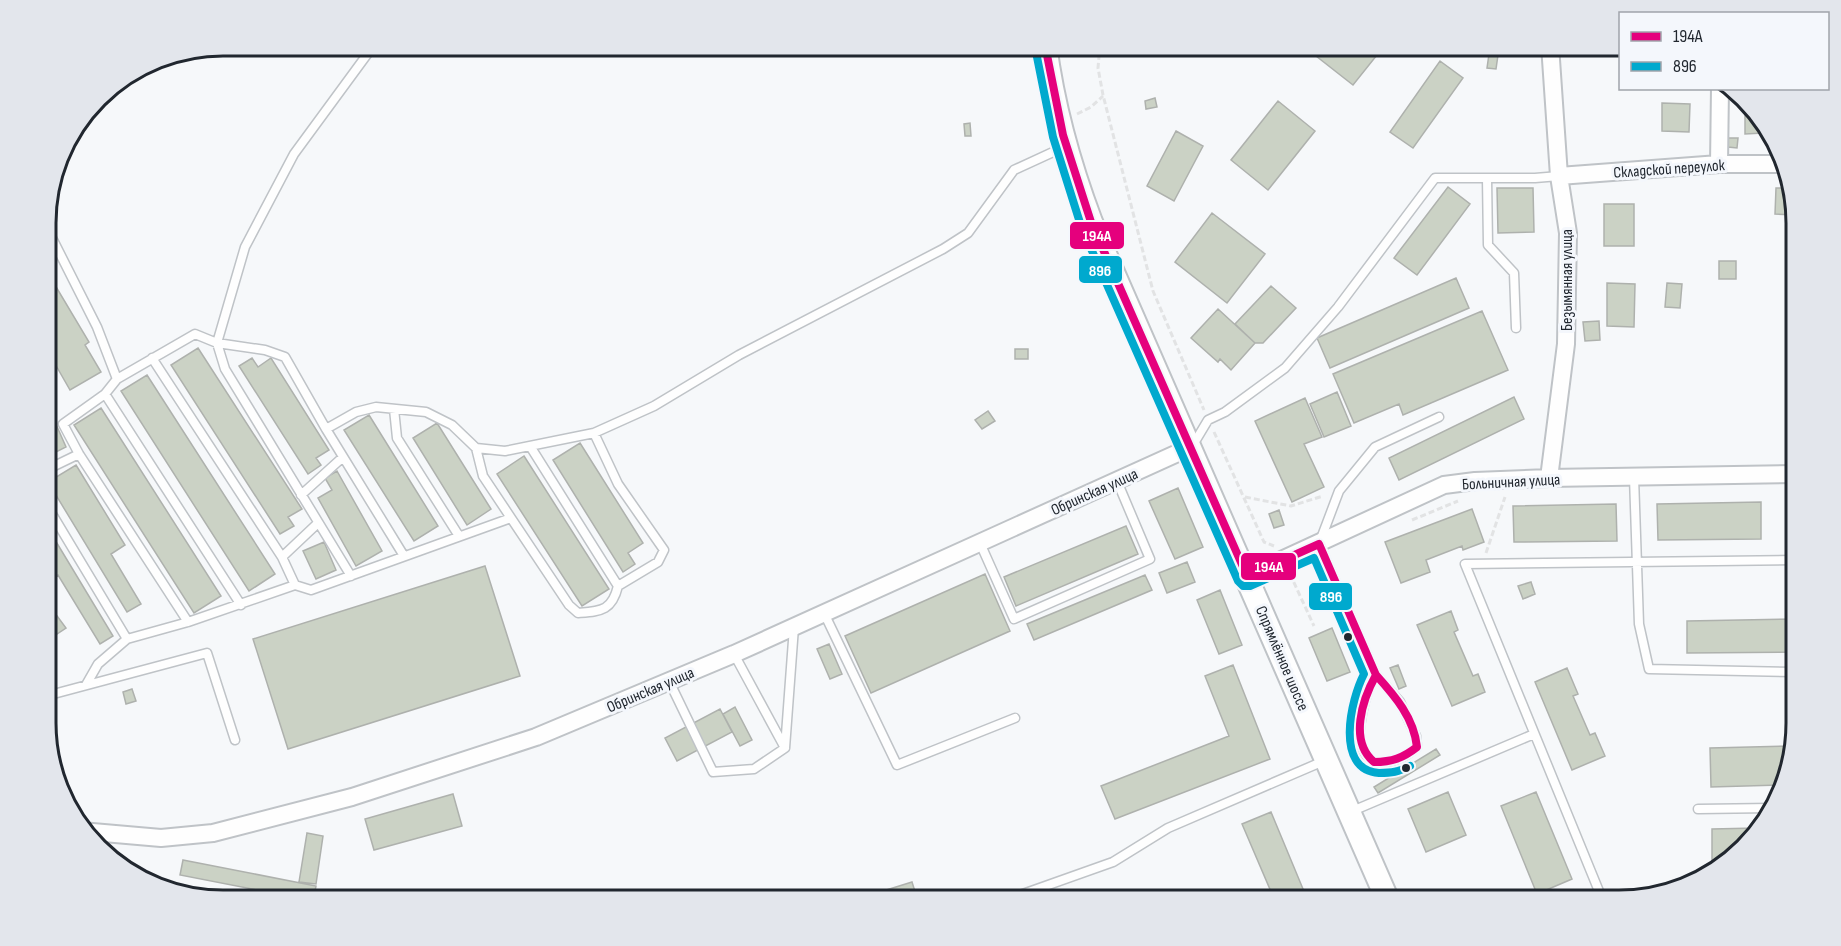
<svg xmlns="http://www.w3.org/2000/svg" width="1841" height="946" font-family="'Sofia Sans Condensed',sans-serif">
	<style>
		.building { fill: #cbd2c5; stroke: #aeb1ad; stroke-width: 1.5 }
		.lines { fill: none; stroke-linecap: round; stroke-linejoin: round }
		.lane-casing { stroke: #bfc3c7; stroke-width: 11 }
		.street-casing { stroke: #bfc3c7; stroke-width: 20 }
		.secondary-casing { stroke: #bfc3c7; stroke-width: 26 }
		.path { stroke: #e2e3e4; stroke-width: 3; stroke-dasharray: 6 3; stroke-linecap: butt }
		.lane { stroke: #fefefe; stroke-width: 8 }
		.street { stroke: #fefefe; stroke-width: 16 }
		.secondary { stroke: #fefefe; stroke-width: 22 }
		.bus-1-casing { stroke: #f4f7fc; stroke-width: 12 }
		.bus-2-casing { stroke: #f4f7fc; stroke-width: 12 }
		.bus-1 { stroke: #e5007d; stroke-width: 8 }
		.bus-2 { stroke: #00a9ce; stroke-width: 8 }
		.bus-dot { fill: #21272f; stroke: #f4f7fc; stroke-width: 2 }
		.labels { text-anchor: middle; stroke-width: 6; stroke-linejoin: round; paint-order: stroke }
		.street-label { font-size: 16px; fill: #21272f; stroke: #f4f7fc }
		.rim { fill: none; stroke: #21272f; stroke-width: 3 }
		.line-badge { stroke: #f4f7fc; stroke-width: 2 }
		.badge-label { font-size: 16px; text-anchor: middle; font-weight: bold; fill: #fff }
	</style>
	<rect width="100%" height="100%" fill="#f6f8fa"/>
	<path class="building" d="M1302,45h83l-32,40z
		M1489,54l9,1 -2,14 -9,-1z
		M1440,61l23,17 -50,70 -23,-16z
		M1155,98l2,9 -11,2 -1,-8z
		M1278,101l37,30 -47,59 -37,-30z
		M1662,103l28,1 -1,28 -27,-1z
		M1745,103l15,12 2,6 1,12 -18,1z
		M970,123l1,13h-6l-1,-12z
		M1176,131l27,15 -29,55 -27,-15z
		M1728,138h10l-1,10 -9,-1z
		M1448,187l22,17 -53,71 -23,-17z
		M1497,188h36l1,44 -36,1z
		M1776,188h14l5,12v15l-20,-1z
		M1604,204h30v42h-30z
		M1212,213l53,41 -38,49 -52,-41z
		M1719,261h17v18h-17z
		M46,270l43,72 -4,3 16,27 -31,18 -24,-42z
		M1456,278l13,30 -139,60 -13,-30z
		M1607,283l28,1 -1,43 -27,-1z
		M1667,283l15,1 -2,24 -15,-1z
		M1271,286l25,22 -33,35h-8l-20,-19z
		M1218,309l37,34 -24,27 -11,-11 -2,3 -27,-24z
		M1482,311l26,59 -105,45 -4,-11 -45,19 -21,-49z
		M1599,321l1,19 -15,1 -2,-19z
		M198,348l104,161 -14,8 6,9 -14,8 -109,-169z
		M1015,349h13v10h-13z
		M252,358l6,9 13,-9 58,92 -13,8 5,7 -13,9 -69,-108z
		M147,375l128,199 -26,17 -128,-200z
		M1337,392l14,34 -27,11 -14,-33z
		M1514,397l10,22 -125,61 -10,-22z
		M1305,398l17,39 -18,7 20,43 -32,15 -37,-81z
		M101,408l120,188 -27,17 -120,-188z
		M988,411l7,10 -13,8 -7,-9z
		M51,413l15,34 -20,10v-41z
		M369,415l69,111 -24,15 -70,-111z
		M437,423l54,86 -24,16 -54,-87z
		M580,443l63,100 -15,10 7,11 -12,8 -70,-112z
		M524,456l85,133 -27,17 -85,-132z
		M76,465l49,80 -14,9 30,50 -14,8 -79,-130z
		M337,471l45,80 -26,15 -38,-68 14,-8 -7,-12z
		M1178,488l25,59 -28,12 -26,-58z
		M1761,502v37l-103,1 -1,-36z
		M1616,504l1,37 -103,1 -1,-36z
		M1472,509l12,33 -21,8 -1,-4 -36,14 4,12 -29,11 -16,-41z
		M1279,510l5,15 -10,3 -5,-14z
		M46,525l67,111 -13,8 -42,-69 -12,6z
		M1126,526l12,28 -122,52 -12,-29z
		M324,542l12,28 -20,9 -13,-28z
		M1187,562l8,20 -28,11 -8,-20z
		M485,566l35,110 -232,73 -35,-110z
		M985,574l25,57 -139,62 -26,-57z
		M1145,575l7,15 -118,50 -7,-16z
		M1531,582l4,12 -12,5 -5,-13z
		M1220,590l22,55 -23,9 -22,-54z
		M46,601l20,27 -15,10 -5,-7z
		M1451,611l7,19 -4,2 19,44 5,-2 7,18 -33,14 -35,-81z
		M1796,619v33l-109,1v-32z
		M1332,628l18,44 -23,9 -18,-43z
		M829,644l13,30 -12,5 -13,-30z
		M1233,665l37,94 -155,60 -14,-33 128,-50 -24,-60z
		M1398,665l8,21 -7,3 -9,-21z
		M1567,668l11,26 -5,2 17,39 5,-2 10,23 -33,14 -37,-88z
		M132,689l4,12 -10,3 -3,-12z
		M735,707l17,33 -12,6 -17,-32z
		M720,709l12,23 -55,29 -12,-23z
		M1791,746l-9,39 -71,2 -1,-39z
		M1436,749l4,6 -62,38 -4,-6z
		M1448,792l18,43 -40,17 -18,-43z
		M1536,792l36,87 -35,15 -36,-88z
		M453,794l9,32 -88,24 -9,-31z
		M1271,812l37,89h-33l-33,-77z
		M1755,828l-34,39h-9v-38z
		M307,833l16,3 -7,48 -17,-2z
		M183,860l133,26 -3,15 -133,-26z
		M912,882l6,19h-67z"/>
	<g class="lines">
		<defs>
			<path id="lane" d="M1487,178l1,67 26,28 2,55
				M45,230l5,4 47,93 20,52
				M152,358l130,199 13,28
				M46,382l2,5 -2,2
				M105,394l136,211
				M394,409l3,29 62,98
				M326,429l30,-17 20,-5 50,5 26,13 24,23 29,3 89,-18 60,-27 85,-51 204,-106 25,-16 46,-63 50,-23
				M1193,445l15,-25 17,-8 60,-44 53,-61 97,-129h100l24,-2
				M530,446l88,140
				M476,448l7,28 86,129 9,8c23,-2 34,-2 40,-27l40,-24 6,-12 -46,-66 -24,-51
				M46,470l33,-16
				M1634,477l5,147 10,45 147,3
				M301,495l42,-38
				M46,504l81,135
				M980,543l34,76 136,-60 -33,-78
				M282,557l36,-34
				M351,576l-126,-207 -8,-26 28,-96 49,-93 80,-109
				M824,613l73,152 118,-47
				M188,622l-109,-168 -16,-30 42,-30 12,-15 78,-45 22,9 48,7 20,7 41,72 78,127
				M734,654l51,94
				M1376,675c-11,17 -22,58 -12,77 1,4 7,7 10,10 21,1 27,-2 43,-15l-1,-11 -16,-34 -24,-27 -57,-131 20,-53 36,-44 64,-30
				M669,681l44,91 41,-3 31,-21 9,-121
				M86,685l12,-21 29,-25 61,-17 107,-37 16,5 200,-72
				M46,696l161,-43 28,87
				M1698,809l74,-1
				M1350,812l184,-78
				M1003,901l110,-39 55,-34 158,-68
				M1603,901l-138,-337 331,-4"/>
			<path id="street" d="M1719,164l1,-76
				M1559,176l160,-12h61
				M1549,478l17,-134 2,-111 -9,-57 -9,-131
				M1247,576l197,-91 31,-4 74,-3 246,-4
				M81,831l80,7 52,-5 139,-36 184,-60 198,-83 457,-207"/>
			<path id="secondary" d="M1045,45c8,61 24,119 46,177l297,679"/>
		</defs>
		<use href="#lane" class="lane-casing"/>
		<use href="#street" class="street-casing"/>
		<use href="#secondary" class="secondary-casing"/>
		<path class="path" d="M1100,45l-2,23 5,27 50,196 51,119
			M1077,114l14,-7 12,-11
			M1214,432l50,110 10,4
			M1245,497l46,9 32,-10
			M1412,520l46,-19
			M1486,553l19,-56
			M1290,574l24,52"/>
		<use href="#lane" class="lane"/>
		<use href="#street" class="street"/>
		<use href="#secondary" class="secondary"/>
		<defs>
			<path id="bus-1" d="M1045,45l18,90 28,87 156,354 72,-32 57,131
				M1376,675c19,21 38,43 41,72 -14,11 -25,15 -43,15 -25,-21 -12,-62 2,-87z"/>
			<path id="bus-2" d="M1035,47l18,90 28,89 157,355 5,5h7l64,-28 50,116c-13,25 -30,96 15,99 13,0 19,-1 31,-7"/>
		</defs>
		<use href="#bus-1" class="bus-1-casing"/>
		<use href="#bus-2" class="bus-2-casing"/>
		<use href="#bus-1" class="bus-1"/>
		<use href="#bus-2" class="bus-2"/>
	</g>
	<g class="bus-dot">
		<circle cx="1348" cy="637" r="5"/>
		<circle cx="1406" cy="768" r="5"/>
	</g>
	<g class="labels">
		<g class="street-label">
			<text transform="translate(1669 168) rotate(-4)" y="6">Складской переулок</text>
			<text transform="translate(1566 280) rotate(-90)" y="6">Безымянная улица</text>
			<text transform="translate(1511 481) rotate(-3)" y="6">Больничная улица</text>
			<text transform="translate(1094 491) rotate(-24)" y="6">Обринская улица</text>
			<text transform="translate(1283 658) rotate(67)" y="6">Спрямлённое шоссе</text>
			<text transform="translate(650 689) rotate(-23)" y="6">Обринская улица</text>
		</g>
	</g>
	<path d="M0 0H1841V946H0ZM223 56H1619A167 167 0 0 1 1786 223V723A167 167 0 0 1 1619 890H223A167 167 0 0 1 56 723V223A167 167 0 0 1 223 56Z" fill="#e3e6ec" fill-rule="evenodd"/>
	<path class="rim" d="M223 56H1619A167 167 0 0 1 1786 223V723A167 167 0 0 1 1619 890H223A167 167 0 0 1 56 723V223A167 167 0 0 1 223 56Z"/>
	<g class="line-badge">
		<rect x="1069" y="221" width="56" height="29" rx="6" fill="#e5007d"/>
		<rect x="1078" y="255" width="45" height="29" rx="6" fill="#00a9ce"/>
		<rect x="1240" y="552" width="57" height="29" rx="6" fill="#e5007d"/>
		<rect x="1308" y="582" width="45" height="29" rx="6" fill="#00a9ce"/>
	</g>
	<g class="badge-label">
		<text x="1097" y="241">194А</text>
		<text x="1100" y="276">896</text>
		<text x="1269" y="572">194А</text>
		<text x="1331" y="602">896</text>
	</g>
	<rect x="1619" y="12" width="210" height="78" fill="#f4f7fc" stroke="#a0a4aa" stroke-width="1.5"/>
	<rect x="1631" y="32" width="30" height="9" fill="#e5007d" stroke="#a0a4aa" stroke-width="1.5"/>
	<text x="1673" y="42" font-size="18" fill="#21272f">194А</text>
	<rect x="1631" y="62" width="30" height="9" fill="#00a9ce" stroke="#a0a4aa" stroke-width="1.5"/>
	<text x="1673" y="72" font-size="18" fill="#21272f">896</text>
</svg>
